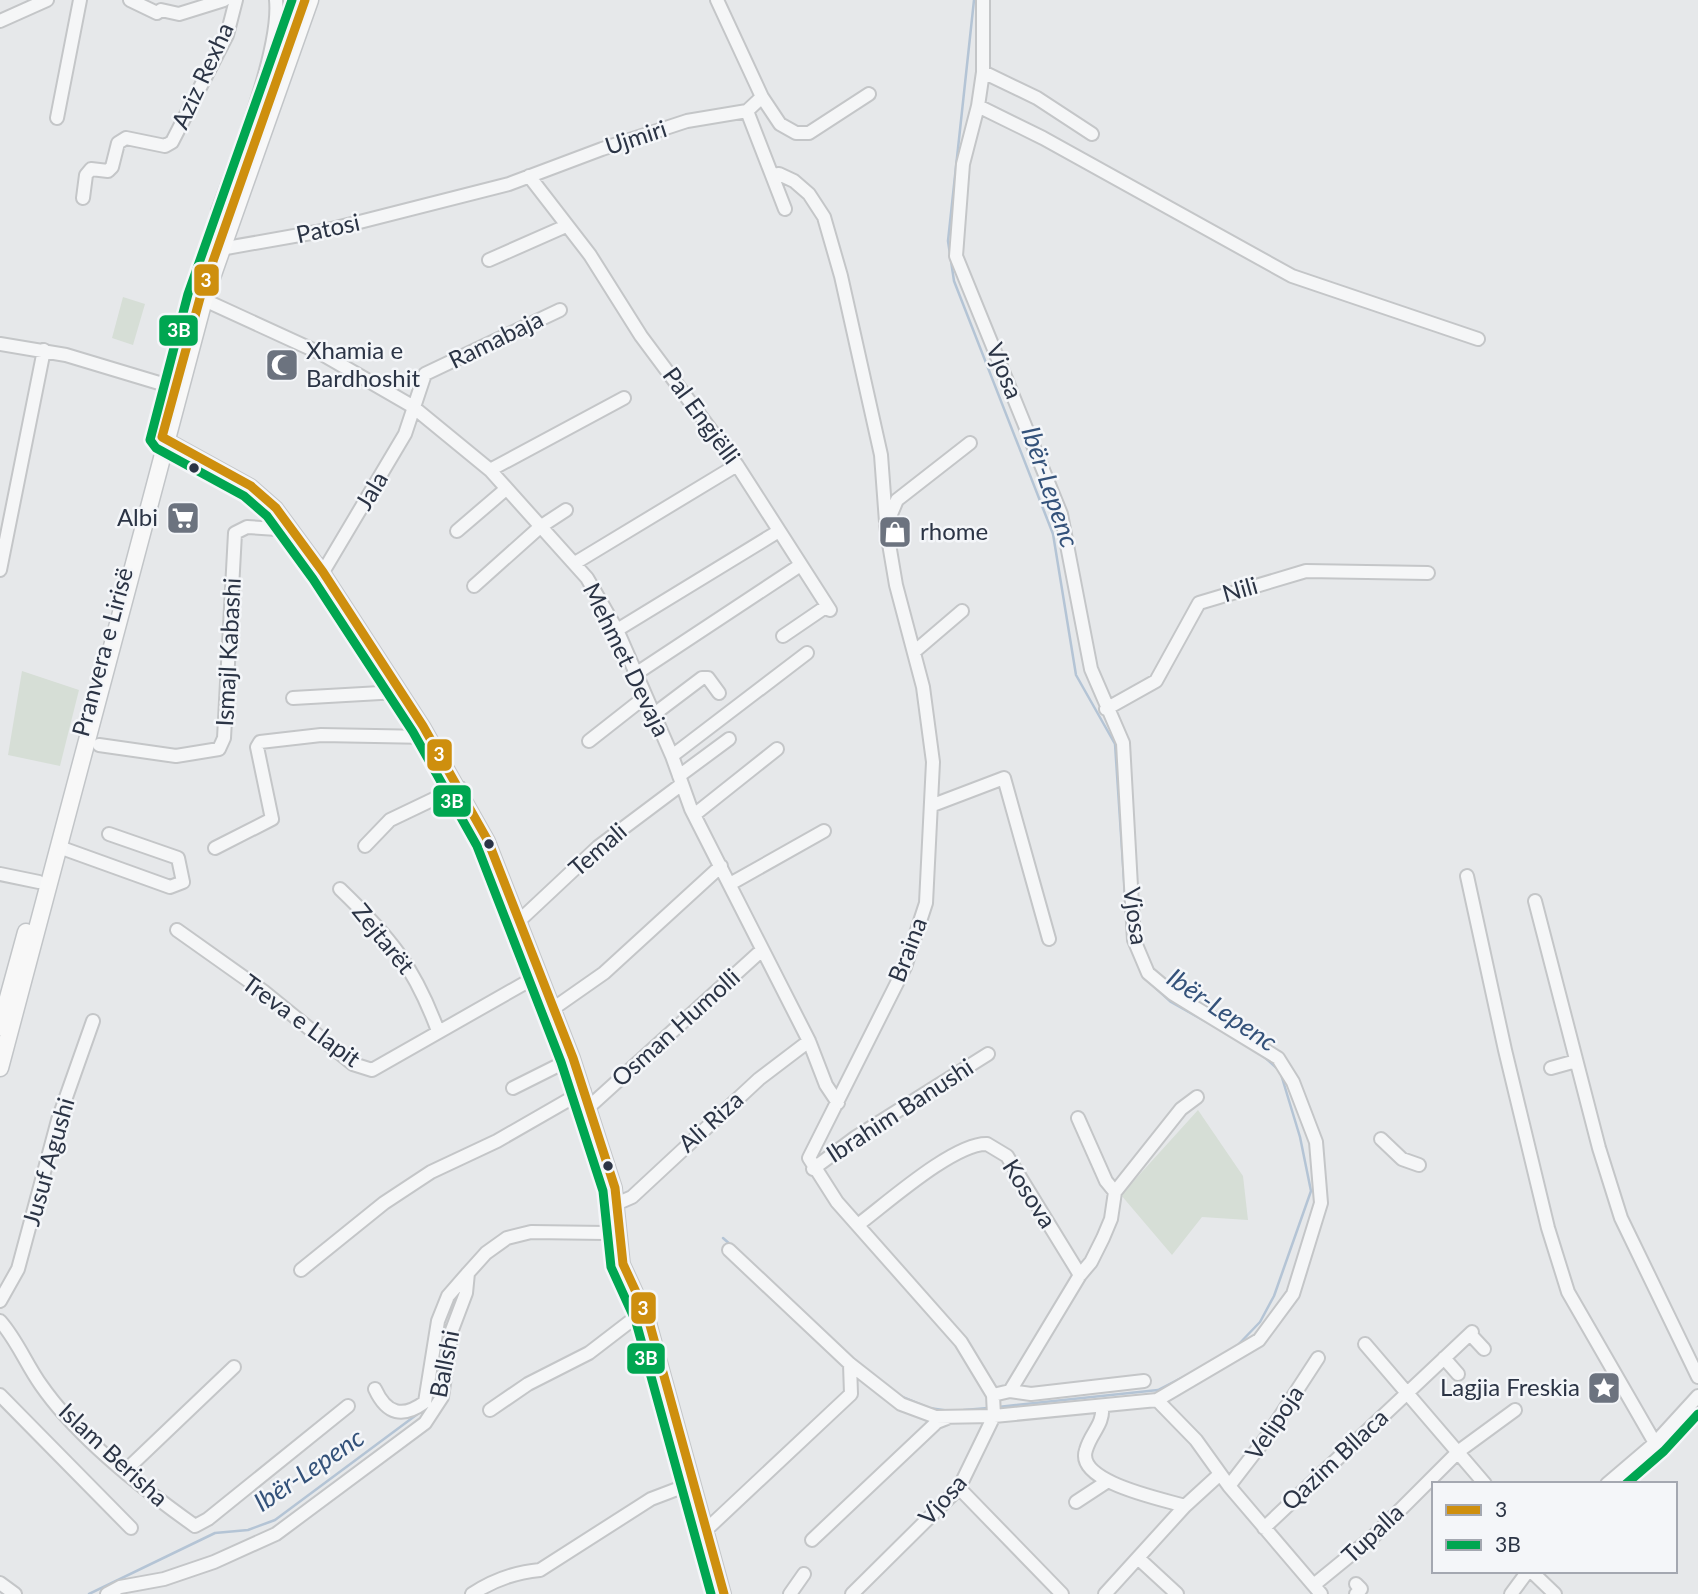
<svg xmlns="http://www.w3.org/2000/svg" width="1698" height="1594" font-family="Lato,sans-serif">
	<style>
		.green { fill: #d6ded6 }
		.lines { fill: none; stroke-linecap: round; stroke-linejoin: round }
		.stream { stroke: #b4c4d5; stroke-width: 2.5 }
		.minor-casing { stroke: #c4c6c8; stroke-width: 16 }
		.major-casing { stroke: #c2c5c8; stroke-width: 19 }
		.minor { stroke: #f5f6f7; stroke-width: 12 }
		.major { stroke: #f8f8f8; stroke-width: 16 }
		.bus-1-casing { stroke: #f4f6f9; stroke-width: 14 }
		.bus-2-casing { stroke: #f4f6f9; stroke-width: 14 }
		.bus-1 { stroke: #ce8f0e; stroke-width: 9 }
		.bus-2 { stroke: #00a651; stroke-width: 9 }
		.bus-dot { fill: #2b3445; stroke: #f4f6f9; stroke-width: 2.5 }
		.labels { text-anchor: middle; stroke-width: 5; stroke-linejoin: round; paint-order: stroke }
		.street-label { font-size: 24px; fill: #2b3445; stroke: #f4f6f9 }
		.poi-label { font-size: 24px; fill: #2b3445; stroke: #f4f6f9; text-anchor: start }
		.water-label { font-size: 26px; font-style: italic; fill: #34527a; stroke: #f4f6f9 }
		.line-badge { stroke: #f4f6f9; stroke-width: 2.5 }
		.badge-label { font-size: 19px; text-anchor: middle; font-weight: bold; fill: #fff }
	</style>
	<rect width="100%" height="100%" fill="#e6e8ea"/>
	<path class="green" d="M123,297l22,7 -12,41 -21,-7z
		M22,671l57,19 -19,76 -52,-11z
		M1198,1110l45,66 5,44 -46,-3 -30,38 -51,-60z"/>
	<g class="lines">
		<path class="stream" d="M974,0l-26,241 6,40 99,253 23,141 39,69 13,196
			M1147,980l24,22 48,27
			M723,1238l8,7
			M1235,1348l25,-26 14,-26 37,-105 -11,-54 -20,-66 -19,-17
			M900,1396l29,12 21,3
			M998,1407l160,-17 29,-15
			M964,1410l24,-2
			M89,1594l126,-61 33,-3 27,-10 152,-113"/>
		<defs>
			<path id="minor" d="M130,0l27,13 4,-3 18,4 45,-14
				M717,0l45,97 18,27 16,9h13l60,-39
				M0,21l47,-21
				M983,72l54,26 55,36
				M978,106l65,32 249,138 186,63
				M747,111l38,98
				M57,118l23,-118
				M772,175l7,-1 15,7 15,13 15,23 17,59 40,179 5,67
				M529,176l61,79 51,81 96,129 93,145
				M83,198l3,-23 5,-6 17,2 4,-4 6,-24 8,-5 39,8 7,-4 55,-107 9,-35
				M226,222l-8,-11c18,-50 63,-161 58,-211
				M215,250l113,-20 181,-46 93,-35 85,-28 60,-10 15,-14
				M489,260l77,-34
				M200,298l122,56 90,52 78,64 97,108 30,52 55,126 19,53 118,232 17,44 12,18
				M0,344l66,11 113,34
				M162,437l89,49 25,22 47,64 100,154 65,115 85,217 42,130 8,76 25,54 76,276
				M490,470l134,-72
				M457,531l49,-42
				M575,563l162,-98
				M0,570l44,-220
				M323,572l82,-138 20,-60 135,-64
				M474,586l66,-59 26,-17
				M617,630l162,-99
				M783,636l44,-30
				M914,652l48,-41
				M634,675l162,-107
				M293,698l105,-6
				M1106,709l50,-28 43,-78 107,-32 122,2
				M653,715l49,-37h6l11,15
				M589,741l56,-44
				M99,745l77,11 43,-7 5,-11 11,-205 12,-6 45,3
				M672,756l135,-103
				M679,776l50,-37
				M933,805l71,-27 45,161
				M694,815l83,-66
				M365,846l25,-26 69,-33
				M59,847l111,40 13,-5 -5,-24 -69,-24
				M215,848l57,-29 -15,-72 3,-5 61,-7 108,2
				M0,874l39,8
				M1467,876l38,174 43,178 20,64 87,151
				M730,884l94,-53
				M340,889c49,47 74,77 98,142
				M1535,901l64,247 22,70 77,159
				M519,921l79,-74 84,-63
				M177,930l86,61 90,73 19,6 167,-95
				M554,1008l50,-35 117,-107
				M1551,1068l25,-7
				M513,1088l60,-30
				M589,1107l173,-157
				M1078,1118l28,63 9,11
				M1381,1139l21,20 17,6
				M813,1169l43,-32 132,-83
				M616,1204l16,-7 127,-118 50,-38
				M859,1224c28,-21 95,-81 128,-80l20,12 73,119
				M729,1250l121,114 51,40 35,13 58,-1 163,-16 102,-60 34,-46 28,-91 -5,-61 -23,-60 -15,-24 -105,-64 -25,-21 -14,-33 -11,-197 -32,-74 -30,-155 -105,-258 7,-92 15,-58 5,-34v-72
				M301,1270l83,-67 47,-31 66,-31 87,-50
				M0,1301l18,-32 40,-149 35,-99
				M0,1321c17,19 26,43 41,64 36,52 102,104 154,141l13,-7 140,-113
				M1470,1334l14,15
				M1365,1344l120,140
				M1444,1358l14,16
				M375,1389c12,26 28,29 50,13l13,-81 10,-25 20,-23
				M1010,1391l21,3 113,-13
				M0,1395l131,133
				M993,1395l17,-4 70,-116 11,-13 12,-24 8,-19 4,-27 66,-83 16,-12
				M1157,1400l39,40 33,46 92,108
				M1102,1406c2,19 -11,26 -16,44 -11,32 76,49 99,56
				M490,1410l38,-26 61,-31 56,-43
				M125,1471l109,-104
				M1607,1484l48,-41 43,-47
				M1229,1486l37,-48 52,-80
				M959,1488l103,106
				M1076,1502l32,-21
				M1264,1528l208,-196
				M706,1530l145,-136 -1,-30
				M812,1540l125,-118 10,-4
				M1138,1558l39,36
				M1531,1571l24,23
				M0,1583l15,11
				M1315,1584l60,-49 84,-84 56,-41
				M1356,1584l5,5 -5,5
				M107,1594l13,-7 44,-8 50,-17 62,-28 149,-111 17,-26 10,-67 14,-37 2,-20 18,-20 21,-15 24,-6 75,1 14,4
				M472,1594c20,-13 44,-22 68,-24l111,-71 42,-16
				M790,1594l14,-20
				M852,1594l107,-106 35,-72 -1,-21 -32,-53 -124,-140 -28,-44 96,-191 21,-64 7,-141 -10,-75 -27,-102 -10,-59 11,-26 73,-57
				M1105,1594l80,-88 35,-32
				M1511,1594l17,-23"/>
			<path id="major" d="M0,1027l26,-95
				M0,1068l204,-768 106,-300"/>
		</defs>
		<use href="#minor" class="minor-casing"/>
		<use href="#major" class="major-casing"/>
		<use href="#minor" class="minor"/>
		<use href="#major" class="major"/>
		<defs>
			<path id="bus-1" d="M305,0l-105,298 -38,139 89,49 25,22 47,64 100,154 65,115 85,217 42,130 8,76 25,54 76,276"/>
			<path id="bus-2" d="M292,0l-104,294 -38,146 6,8 88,48 23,20 46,63 100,153 64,114 84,216 42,129 8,76 25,55 75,272
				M1626,1484l38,-33 34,-37"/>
		</defs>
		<use href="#bus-1" class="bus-1-casing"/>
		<use href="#bus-2" class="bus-2-casing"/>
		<use href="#bus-1" class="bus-1"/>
		<use href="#bus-2" class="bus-2"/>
	</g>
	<defs>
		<symbol id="mosque-square" viewBox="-11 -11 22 22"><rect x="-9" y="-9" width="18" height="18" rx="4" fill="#6c737f" stroke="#f4f6f9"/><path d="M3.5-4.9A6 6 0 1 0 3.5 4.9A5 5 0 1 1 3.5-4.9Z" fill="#fff"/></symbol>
		<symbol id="supermarket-square" viewBox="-11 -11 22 22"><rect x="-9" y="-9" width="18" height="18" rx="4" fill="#6c737f" stroke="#f4f6f9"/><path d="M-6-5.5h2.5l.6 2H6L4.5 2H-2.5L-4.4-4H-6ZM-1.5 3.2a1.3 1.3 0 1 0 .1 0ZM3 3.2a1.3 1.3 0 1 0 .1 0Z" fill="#fff"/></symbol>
		<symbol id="shop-square" viewBox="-11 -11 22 22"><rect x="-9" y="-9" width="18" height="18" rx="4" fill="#6c737f" stroke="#f4f6f9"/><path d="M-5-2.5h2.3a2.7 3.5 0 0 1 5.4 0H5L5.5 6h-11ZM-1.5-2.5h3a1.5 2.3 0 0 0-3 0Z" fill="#fff"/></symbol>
		<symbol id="sight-square" viewBox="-11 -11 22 22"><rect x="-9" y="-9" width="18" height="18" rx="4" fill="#6c737f" stroke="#f4f6f9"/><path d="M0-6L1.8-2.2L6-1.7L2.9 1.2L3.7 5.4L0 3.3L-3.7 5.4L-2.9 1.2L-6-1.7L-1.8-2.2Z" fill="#fff"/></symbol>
	</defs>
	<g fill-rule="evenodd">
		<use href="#mosque-square" x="263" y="346" width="38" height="38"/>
		<use href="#supermarket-square" x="164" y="499" width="38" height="38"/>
		<use href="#shop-square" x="876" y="513" width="38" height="38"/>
		<use href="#sight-square" x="1585" y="1369" width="38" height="38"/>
	</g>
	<g class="bus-dot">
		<circle cx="194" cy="468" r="6"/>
		<circle cx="489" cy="844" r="6"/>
		<circle cx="608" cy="1166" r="6"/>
	</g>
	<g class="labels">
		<g class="street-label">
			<text transform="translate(203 76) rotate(-65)" y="8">Aziz Rexha</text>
			<text transform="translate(636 138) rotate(-18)" y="8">Ujmiri</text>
			<text transform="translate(328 229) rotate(-12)" y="8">Patosi</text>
			<text transform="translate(496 340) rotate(-26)" y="8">Ramabaja</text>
			<text transform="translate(1004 371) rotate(68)" y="8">Vjosa</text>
			<text transform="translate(701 416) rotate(54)" y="8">Pal Engjëlli</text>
			<text transform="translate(372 491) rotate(-59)" y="8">Jala</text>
			<text transform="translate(1240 590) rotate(-16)" y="8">Nili</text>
			<text transform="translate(103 652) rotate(-75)" y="8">Pranvera e Lirisë</text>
			<text transform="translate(229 652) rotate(-87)" y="8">Ismajl Kabashi</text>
			<text transform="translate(626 660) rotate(64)" y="8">Mehmet Devaja</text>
			<text transform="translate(598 850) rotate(-41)" y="8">Temali</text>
			<text transform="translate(1135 916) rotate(82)" y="8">Vjosa</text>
			<text transform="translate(383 939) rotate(51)" y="8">Zejtarët</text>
			<text transform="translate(908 950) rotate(-69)" y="8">Braina</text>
			<text transform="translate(301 1021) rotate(36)" y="8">Treva e Llapit</text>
			<text transform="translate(676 1028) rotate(-42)" y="8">Osman Humolli</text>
			<text transform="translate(900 1111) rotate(-33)" y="8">Ibrahim Banushi</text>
			<text transform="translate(711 1122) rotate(-42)" y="8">Ali Riza</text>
			<text transform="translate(49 1162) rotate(-74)" y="8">Jusuf Agushi</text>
			<text transform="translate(1029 1194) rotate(57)" y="8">Kosova</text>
			<text transform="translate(445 1364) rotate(-79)" y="8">Ballshi</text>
			<text transform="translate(1275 1423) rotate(-56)" y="8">Velipoja</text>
			<text transform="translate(113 1455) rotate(43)" y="8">Islam Berisha</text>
			<text transform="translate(1335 1460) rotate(-43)" y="8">Qazim Bllaca</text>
			<text transform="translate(943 1500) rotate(-48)" y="8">Vjosa</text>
			<text transform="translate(1373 1534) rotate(-43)" y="8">Tupalla</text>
		</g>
		<g class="poi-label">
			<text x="306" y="359">Xhamia e<tspan x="306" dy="28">Bardhoshit</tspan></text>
			<text x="158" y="526" text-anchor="end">Albi</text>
			<text x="920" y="540">rhome</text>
			<text x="1580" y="1396" text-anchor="end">Lagjia Freskia</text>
		</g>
		<g class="water-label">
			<text transform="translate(1050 487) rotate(71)" y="9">Ibër-Lepenc</text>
			<text transform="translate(1222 1010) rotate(34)" y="9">Ibër-Lepenc</text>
			<text transform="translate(309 1470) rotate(-34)" y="9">Ibër-Lepenc</text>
		</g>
	</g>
	<g class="line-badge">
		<rect x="193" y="263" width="27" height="34" rx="7" fill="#ce8f0e"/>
		<rect x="158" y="314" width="41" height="33" rx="7" fill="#00a651"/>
		<rect x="426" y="738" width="27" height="34" rx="7" fill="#ce8f0e"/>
		<rect x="432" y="784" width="40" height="34" rx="7" fill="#00a651"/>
		<rect x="630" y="1291" width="27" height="34" rx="7" fill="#ce8f0e"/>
		<rect x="626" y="1342" width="40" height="33" rx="7" fill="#00a651"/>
	</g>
	<g class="badge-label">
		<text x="206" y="287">3</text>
		<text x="179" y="337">3B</text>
		<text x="439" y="761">3</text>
		<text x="452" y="808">3B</text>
		<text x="643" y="1315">3</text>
		<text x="646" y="1365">3B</text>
	</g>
	<rect x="1432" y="1482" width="245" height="91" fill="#f4f6f9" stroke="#a4a8b1" stroke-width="2"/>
	<rect x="1446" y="1505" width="35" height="10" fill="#ce8f0e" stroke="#a4a8b1" stroke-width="2"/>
	<text x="1495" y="1517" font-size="21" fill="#2b3445">3</text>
	<rect x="1446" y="1540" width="35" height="10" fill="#00a651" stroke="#a4a8b1" stroke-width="2"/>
	<text x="1495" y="1552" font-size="21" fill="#2b3445">3B</text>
</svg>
